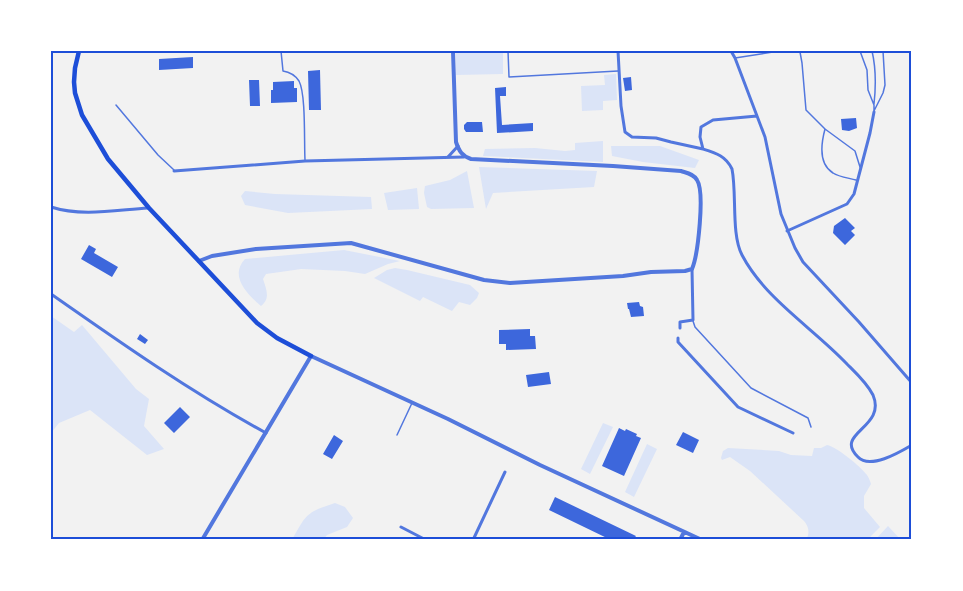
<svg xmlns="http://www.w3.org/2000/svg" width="963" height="591" font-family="'IBM Plex Sans',sans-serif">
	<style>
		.green { fill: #dbe4f7 }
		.building { fill: #3d67dc }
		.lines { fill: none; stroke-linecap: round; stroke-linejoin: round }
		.service { stroke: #5277de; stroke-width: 1.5 }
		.minor { stroke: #5277de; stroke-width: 3 }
		.tertiary { stroke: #5277de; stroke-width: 4 }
		.secondary { stroke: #1d4ed8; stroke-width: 4.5 }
		.neatline { fill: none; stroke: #1d4ed8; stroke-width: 2 }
	</style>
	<rect width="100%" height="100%" fill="#f2f2f2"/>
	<path class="green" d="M456,51h47v23l-47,1z
		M616,74l1,26 -14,1v9l-21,1 -1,-25 24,-1 -1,-10z
		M603,141v21l-120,-6 2,-7 50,-1 30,3 10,-1v-7z
		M611,146h49l39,14 -4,8 -52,-6 -31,-6z
		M479,167l118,4 -3,16 -101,6 -7,16z
		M467,171l7,37 -43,1 -4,-2 -3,-14 1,-7 25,-6z
		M417,188l2,21 -31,1 -4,-17z
		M245,191l30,3 96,3 1,12 -84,4 -43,-8 -4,-9z
		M344,250l56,11 -12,3 -23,10 -20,-3 -44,-2 -35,5 -3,5c3,10 8,19 -2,27 -14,-12 -32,-30 -16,-47z
		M395,268l12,2 63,15 9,8 -2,5 -7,7 -11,-3 -7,9 -29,-14 -3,4 -46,-23 13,-8z
		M51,316l23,16 8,-7 54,64 13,10 -5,27 20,23 -17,6 -57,-45 -31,13 -8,10z
		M603,423l10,4 -23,47 -9,-5z
		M647,444l10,5 -23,48 -9,-5z
		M827,445c10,2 33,21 40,30 2,3 3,6 4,9l-7,12v12l16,19 -13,13h-61c4,-7 3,-13 -2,-19l-54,-50 -20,-14 -8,3 -1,-2 2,-7 5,-3 51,3 12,4 21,1 2,-8h7z
		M335,503l10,4 8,11 -6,9 -20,8 -4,5h-31c14,-26 15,-28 43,-37z
		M888,526l13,14h-26z"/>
	<path class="building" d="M193,57v11l-34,2v-11z
		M320,70l1,40h-12l-1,-39z
		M631,77l1,13 -7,1 -2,-13z
		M249,80h10l1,26h-10z
		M294,81v7h3v14l-26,1v-13h2v-8z
		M506,87v9h-6l2,29 31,-2v8l-36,2 -2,-45z
		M856,118l1,10 -8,3 -7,-1 -1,-11z
		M467,122h15l1,10h-17l-2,-3v-4z
		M845,218l10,10 -4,3 4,4 -10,10 -12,-12 1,-7z
		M89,245l7,4 -2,4 24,14 -6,10 -31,-18z
		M639,302l1,4 3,1 1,9 -13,1 -2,-8h-1l-1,-6z
		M530,329v7h5l1,13 -30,1v-6h-7v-14z
		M140,334l8,6 -3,4 -8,-5z
		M549,372l2,12 -23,3 -2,-12z
		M180,407l10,10 -16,16 -10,-10z
		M619,428l6,3 1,-2 11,5 -1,2 5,2 -17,38 -22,-10z
		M683,432l16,8 -6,13 -17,-8z
		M334,435l9,6 -11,18 -9,-5z
		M555,497l81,39 -3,4h-22l-62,-30z"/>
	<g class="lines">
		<path class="service" d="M281,51l2,20c7,1 12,4 16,10 7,13 5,61 6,79
			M508,51l1,26 109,-6
			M796,51l4,1 2,11 4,47 19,19 30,22 5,16
			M860,51l7,19 1,20 6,15v6
			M872,51c4,17 4,35 2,53
			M735,58l44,-7
			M116,105l42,50 16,15
			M874,111l9,-18 2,-8 -2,-34
			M825,129c-4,15 -7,35 8,44 6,4 16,5 23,7
			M693,321l2,6 56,61 57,30 3,9
			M397,435l15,-32"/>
		<path class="minor" d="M618,51l3,55 4,26 7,5 24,1 15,4 32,7
			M731,51l4,7 30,79 16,77 14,34 8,14 56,60 53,61
			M757,116l-44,4 -12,7 -1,10 3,12c13,4 23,7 29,20 5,25 -1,65 10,86 23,44 71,73 105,109 9,9 20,19 26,31 14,33 -40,38 -15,62 12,13 42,-5 54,-12
			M448,157l10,-11
			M174,171l131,-10 159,-4
			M51,207c31,10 65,3 97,1
			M787,231l60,-27 7,-10 16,-61 4,-21
			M51,294c70,49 140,98 215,139
			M680,328v-6l13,-2 -1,-51
			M678,338v4l60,65 55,26
			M401,527l25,13
			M473,540l32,-68"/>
		<path class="tertiary" d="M199,261l13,-5 44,-7 95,-6 133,37 26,3 113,-7 28,-4 34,-1 7,-2c6,-14 13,-77 5,-89 -3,-6 -10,-7 -16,-9l-68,-5 -142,-7c-9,-3 -12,-8 -15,-17l-3,-91
			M202,540l109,-184 137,63 92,46 162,75
			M680,540l4,-8"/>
		<path class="secondary" d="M79,51l-4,17 -1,14 1,11 7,22 26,44 41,49 108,115 20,15 34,18"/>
	</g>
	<rect width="963" height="591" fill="none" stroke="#ffffff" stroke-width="105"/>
	<rect x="52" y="52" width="858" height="486" class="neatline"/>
</svg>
